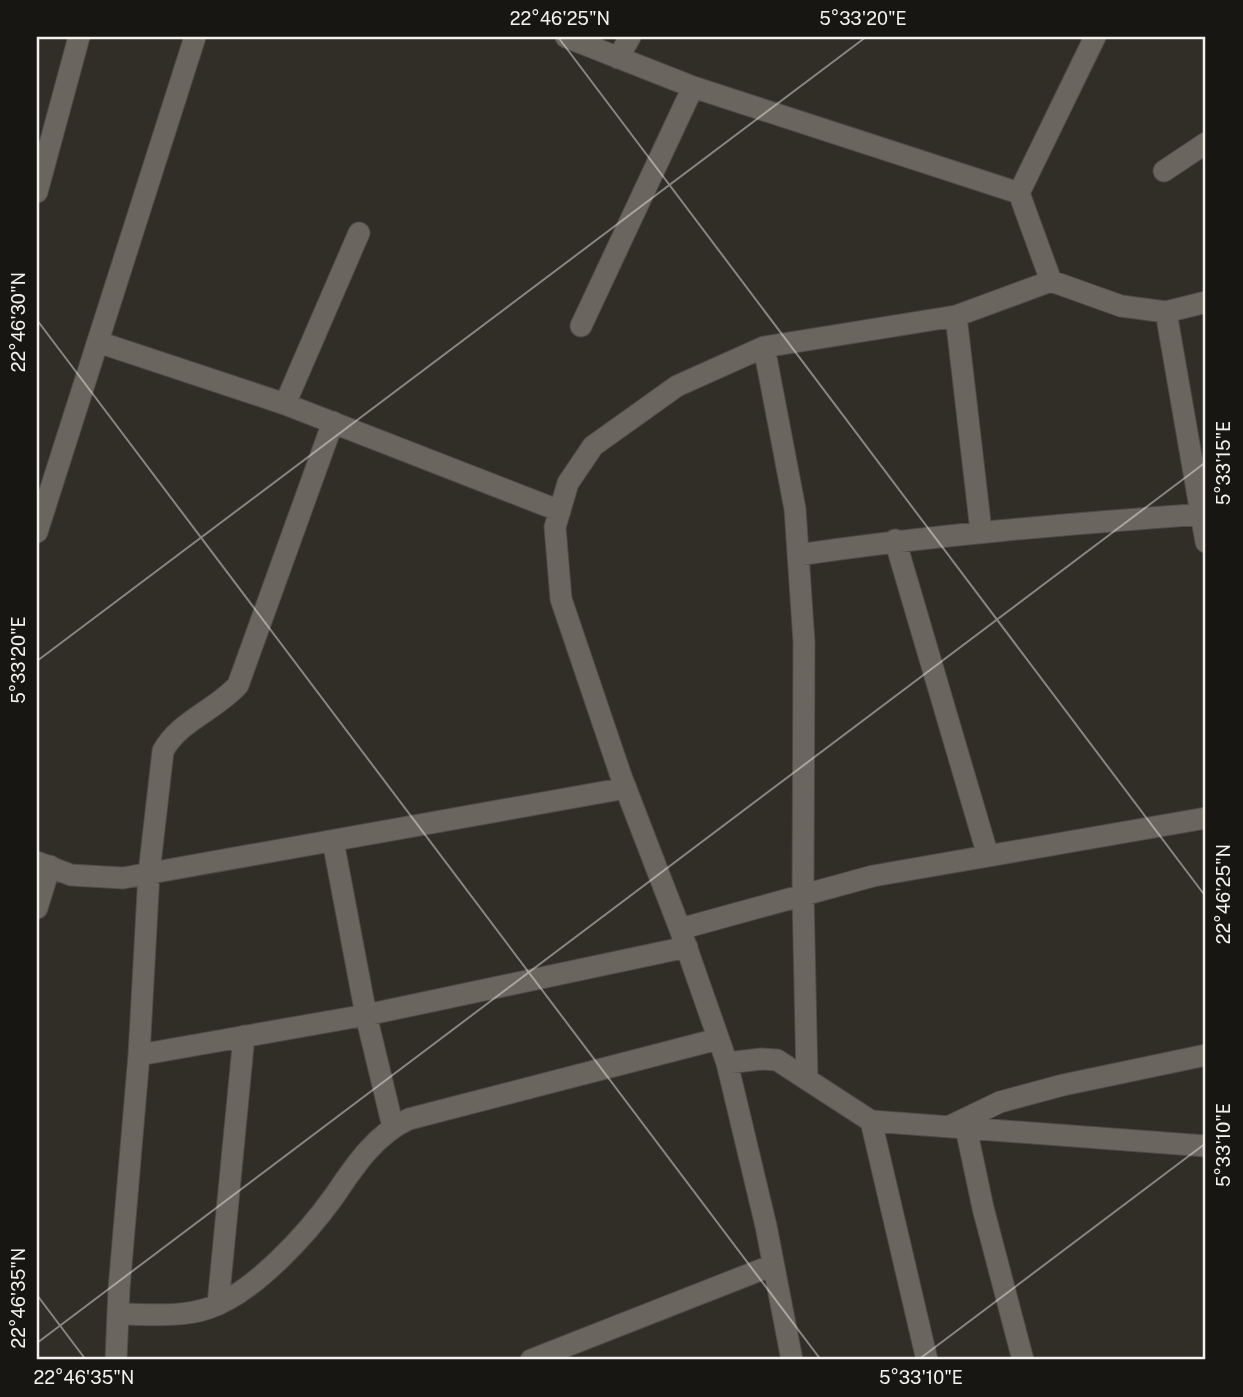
<svg xmlns="http://www.w3.org/2000/svg" width="1243" height="1397" font-family="'Public Sans',sans-serif">
	<style>
		.lines { fill: none; stroke-linecap: round; stroke-linejoin: round }
		.street-casing { stroke: #4e4a45; stroke-width: 23 }
		.secondary-casing { stroke: #4e4a45; stroke-width: 23 }
		.street { stroke: #6a665f; stroke-width: 21 }
		.secondary { stroke: #6a665f; stroke-width: 21 }
		.ticks { fill: none; stroke: #f4f2ee; stroke-width: 2; stroke-opacity: 0.45 }
		.neatline { fill: none; stroke: #f4f2ee; stroke-width: 2.5 }
		.ticks-label { font-size: 18px; text-anchor: middle; fill: #f4f2ee }
	</style>
	<rect width="100%" height="100%" fill="#312d27"/>
	<g class="lines">
		<defs>
			<path id="street" d="M566,37l127,50 326,106
				M618,58l12,-21
				M1164,171l42,-28
				M37,192l42,-155
				M1051,281l-32,-88 76,-156
				M1166,312l40,230
				M956,316l25,215
				M581,326l112,-239
				M98,342l187,62 275,107
				M764,347l31,162 9,133 -1,252 4,185
				M285,404l74,-171
				M895,540l93,316
				M798,555c135,-20 269,-31 405,-41
				M333,841l33,174 27,112
				M37,862l34,13 52,3 503,-90
				M37,908l13,-42
				M680,929l193,-53 333,-58
				M139,1055l227,-40 321,-68
				M727,1063l34,-4 16,1 94,61 335,25
				M871,1121l56,239
				M950,1126l50,-24 63,-17 143,-30
				M966,1128l17,80 40,152
				M218,1304l26,-268
				M118,1314c29,0 63,4 91,-6 45,-15 99,-75 126,-113 20,-30 41,-61 74,-76l309,-80
				M116,1360l3,-71 20,-234 10,-182 14,-122c16,-30 53,-41 75,-66l95,-263
				M531,1360l242,-95
				M792,1360l-26,-134 -39,-163 -47,-134 -59,-153 -60,-177 -6,-72 13,-44 25,-37 84,-60 87,-39 192,-31 95,-35 70,25 45,6 40,-10"/>
			<path id="secondary" d="M37,532l158,-495"/>
		</defs>
		<use href="#street" class="street-casing"/>
		<use href="#secondary" class="secondary-casing"/>
		<use href="#street" class="street"/>
		<use href="#secondary" class="secondary"/>
	</g>
	<path class="ticks" d="M558,37l648,860M37,320l784,1040M37,661l829,-624M37,1295l49,65M37,1343l1169,-881M918,1360l288,-217"/>
	<rect width="1243" height="1397" fill="none" stroke="#171613" stroke-width="77"/>
	<rect x="38" y="38" width="1166" height="1320" class="neatline"/>
	<g class="ticks-label">
		<text x="560" y="25">22°46'25"N</text>
		<text x="863" y="25">5°33'20"E</text>
		<text transform="translate(19 322) rotate(-90)" y="6">22°46'30"N</text>
		<text transform="translate(1224 463) rotate(-90)" y="6">5°33'15"E</text>
		<text transform="translate(19 660) rotate(-90)" y="6">5°33'20"E</text>
		<text transform="translate(1224 894) rotate(-90)" y="6">22°46'25"N</text>
		<text transform="translate(1224 1145) rotate(-90)" y="6">5°33'10"E</text>
		<text transform="translate(19 1298) rotate(-90)" y="6">22°46'35"N</text>
		<text x="84" y="1384">22°46'35"N</text>
		<text x="921" y="1384">5°33'10"E</text>
	</g>
</svg>
